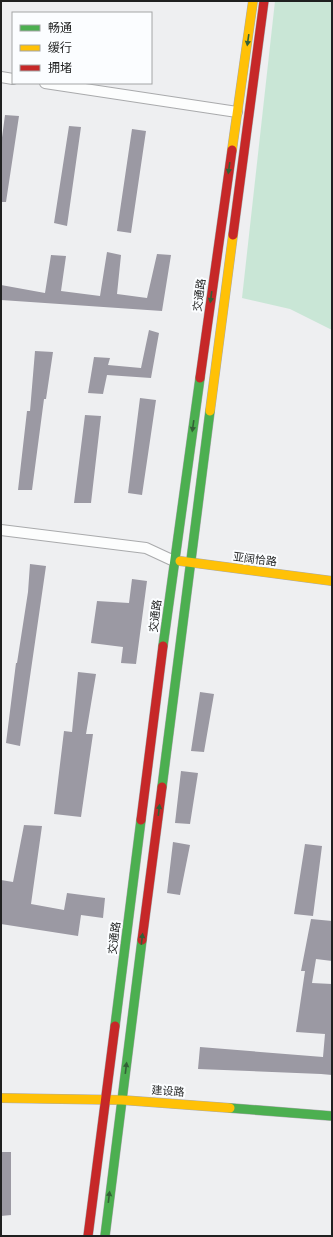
<svg xmlns="http://www.w3.org/2000/svg" width="333" height="1237" font-family="Quicksand,'Noto Sans SC',sans-serif">
	<style>
		.green { fill: #c9e6d6 }
		.building { fill: #9b99a3 }
		.lines { fill: none; stroke-linecap: round; stroke-linejoin: round }
		.street-casing { stroke: #a9aaac; stroke-width: 12 }
		.fast-casing { stroke: #a9aaac; stroke-width: 10 }
		.slow-casing { stroke: #a9aaac; stroke-width: 10 }
		.jam-casing { stroke: #a9aaac; stroke-width: 10 }
		.street { stroke: #fcfdfd; stroke-width: 10 }
		.fast { stroke: #4caf50; stroke-width: 9 }
		.slow { stroke: #ffc107; stroke-width: 9 }
		.jam { stroke: #c62828; stroke-width: 9 }
		.oneway { fill: #336036 }
		.labels { text-anchor: middle; stroke-width: 4; stroke-linejoin: round; paint-order: stroke }
		.street-label { font-size: 11px; fill: #1f2020; stroke: #fbfdff }
	</style>
	<rect width="100%" height="100%" fill="#eeeff1"/>
	<path class="green" d="M275,1h57v329l-42,-21 -48,-11z"/>
	<path class="building" d="M5,115l14,1 -13,86h-5v-57z
		M69,126l12,1 -14,99 -13,-3z
		M132,129l14,2 -15,102 -14,-2z
		M107,252l14,3 -4,39 30,4 10,-44 14,1 -9,56 -161,-11v-15l44,8 6,-38 15,1 -5,35 39,5z
		M149,330l10,3 -8,45 -44,-3 -4,19 -15,-1 6,-36 16,1 -2,7 33,3z
		M35,351l18,1 -7,47h-2l-12,91h-14l9,-79h3z
		M140,398l16,2 -14,95 -14,-2z
		M85,415l16,1 -10,87h-17z
		M30,564l16,2 -26,180 -14,-3 10,-80h1l11,-71z
		M132,579l15,2 -11,83 -15,-1 2,-16 -32,-4 6,-42 32,2z
		M78,672l18,2 -10,60h7l-12,83 -27,-3 10,-83 8,1z
		M200,692l14,2 -10,58 -13,-1z
		M181,771l17,2 -8,51 -15,-1z
		M24,825l18,1 -11,78 33,6 3,-17 38,5 -2,20 -22,-3 -3,21 -77,-12v-44l12,2z
		M173,842l17,3 -10,50 -13,-2z
		M305,844l17,2 -9,70 -19,-2z
		M311,919l21,2v40l-16,-2 -4,24 20,1v91l-11,-1 -123,-5 2,-22 123,10 2,-23 -29,-2 9,-61h-4z
		M1,1152h10v63l-10,1z"/>
	<g class="lines">
		<defs>
			<path id="street" d="M1,77l12,2
				M45,83l192,29
				M1,530l145,18 28,13"/>
			<path id="fast" d="M163,646l37,-268
				M162,787l48,-376
				M115,1026l26,-206
				M230,1108l102,8
				M105,1236l37,-296"/>
			<path id="slow" d="M232,150l21,-149
				M210,411l23,-176
				M180,561l152,20
				M1,1098l121,2 108,8"/>
			<path id="jam" d="M233,235l31,-234
				M200,378l32,-228
				M141,820l22,-174
				M142,940l20,-153
				M88,1236l27,-210"/>
		</defs>
		<use href="#street" class="street-casing"/>
		<use href="#fast" class="fast-casing"/>
		<use href="#slow" class="slow-casing"/>
		<use href="#jam" class="jam-casing"/>
		<use href="#street" class="street"/>
		<use href="#fast" class="fast"/>
		<use href="#slow" class="slow"/>
		<use href="#jam" class="jam"/>
	</g>
	<defs><path id="oneway-solid" d="M-6-.8H1V-3.2L6.5 0L1 3.2V.8H-6Z"/></defs>
	<g class="oneway">
		<use href="#oneway-solid" transform="translate(248 40) rotate(98)"/>
		<use href="#oneway-solid" transform="translate(229 168) rotate(98)"/>
		<use href="#oneway-solid" transform="translate(211 297) rotate(98)"/>
		<use href="#oneway-solid" transform="translate(193 426) rotate(98)"/>
		<use href="#oneway-solid" transform="translate(159 810) rotate(-83)"/>
		<use href="#oneway-solid" transform="translate(142 939) rotate(-83)"/>
		<use href="#oneway-solid" transform="translate(126 1068) rotate(-83)"/>
		<use href="#oneway-solid" transform="translate(109 1197) rotate(-83)"/>
	</g>
	<g class="labels">
		<g class="street-label">
			<text transform="translate(199 295) rotate(-82)" y="4">交通路</text>
			<text transform="translate(255 559) rotate(7)" y="4">亚阔恰路</text>
			<text transform="translate(155 616) rotate(-83)" y="4">交通路</text>
			<text transform="translate(114 938) rotate(-83)" y="4">交通路</text>
			<text transform="translate(168 1091) rotate(4)" y="4">建设路</text>
		</g>
	</g>
	<rect width="333" height="1237" fill="none" stroke="#1f2020" stroke-width="4"/>
	<rect x="12" y="12" width="140" height="72" fill="#fbfdff" stroke="#a3a5a6"/>
	<rect x="20" y="25" width="20" height="6" fill="#4caf50" stroke="#a3a5a6"/>
	<text x="48" y="32" font-size="12" fill="#1f2020">畅通</text>
	<rect x="20" y="45" width="20" height="6" fill="#ffc107" stroke="#a3a5a6"/>
	<text x="48" y="52" font-size="12" fill="#1f2020">缓行</text>
	<rect x="20" y="65" width="20" height="6" fill="#c62828" stroke="#a3a5a6"/>
	<text x="48" y="72" font-size="12" fill="#1f2020">拥堵</text>
</svg>
